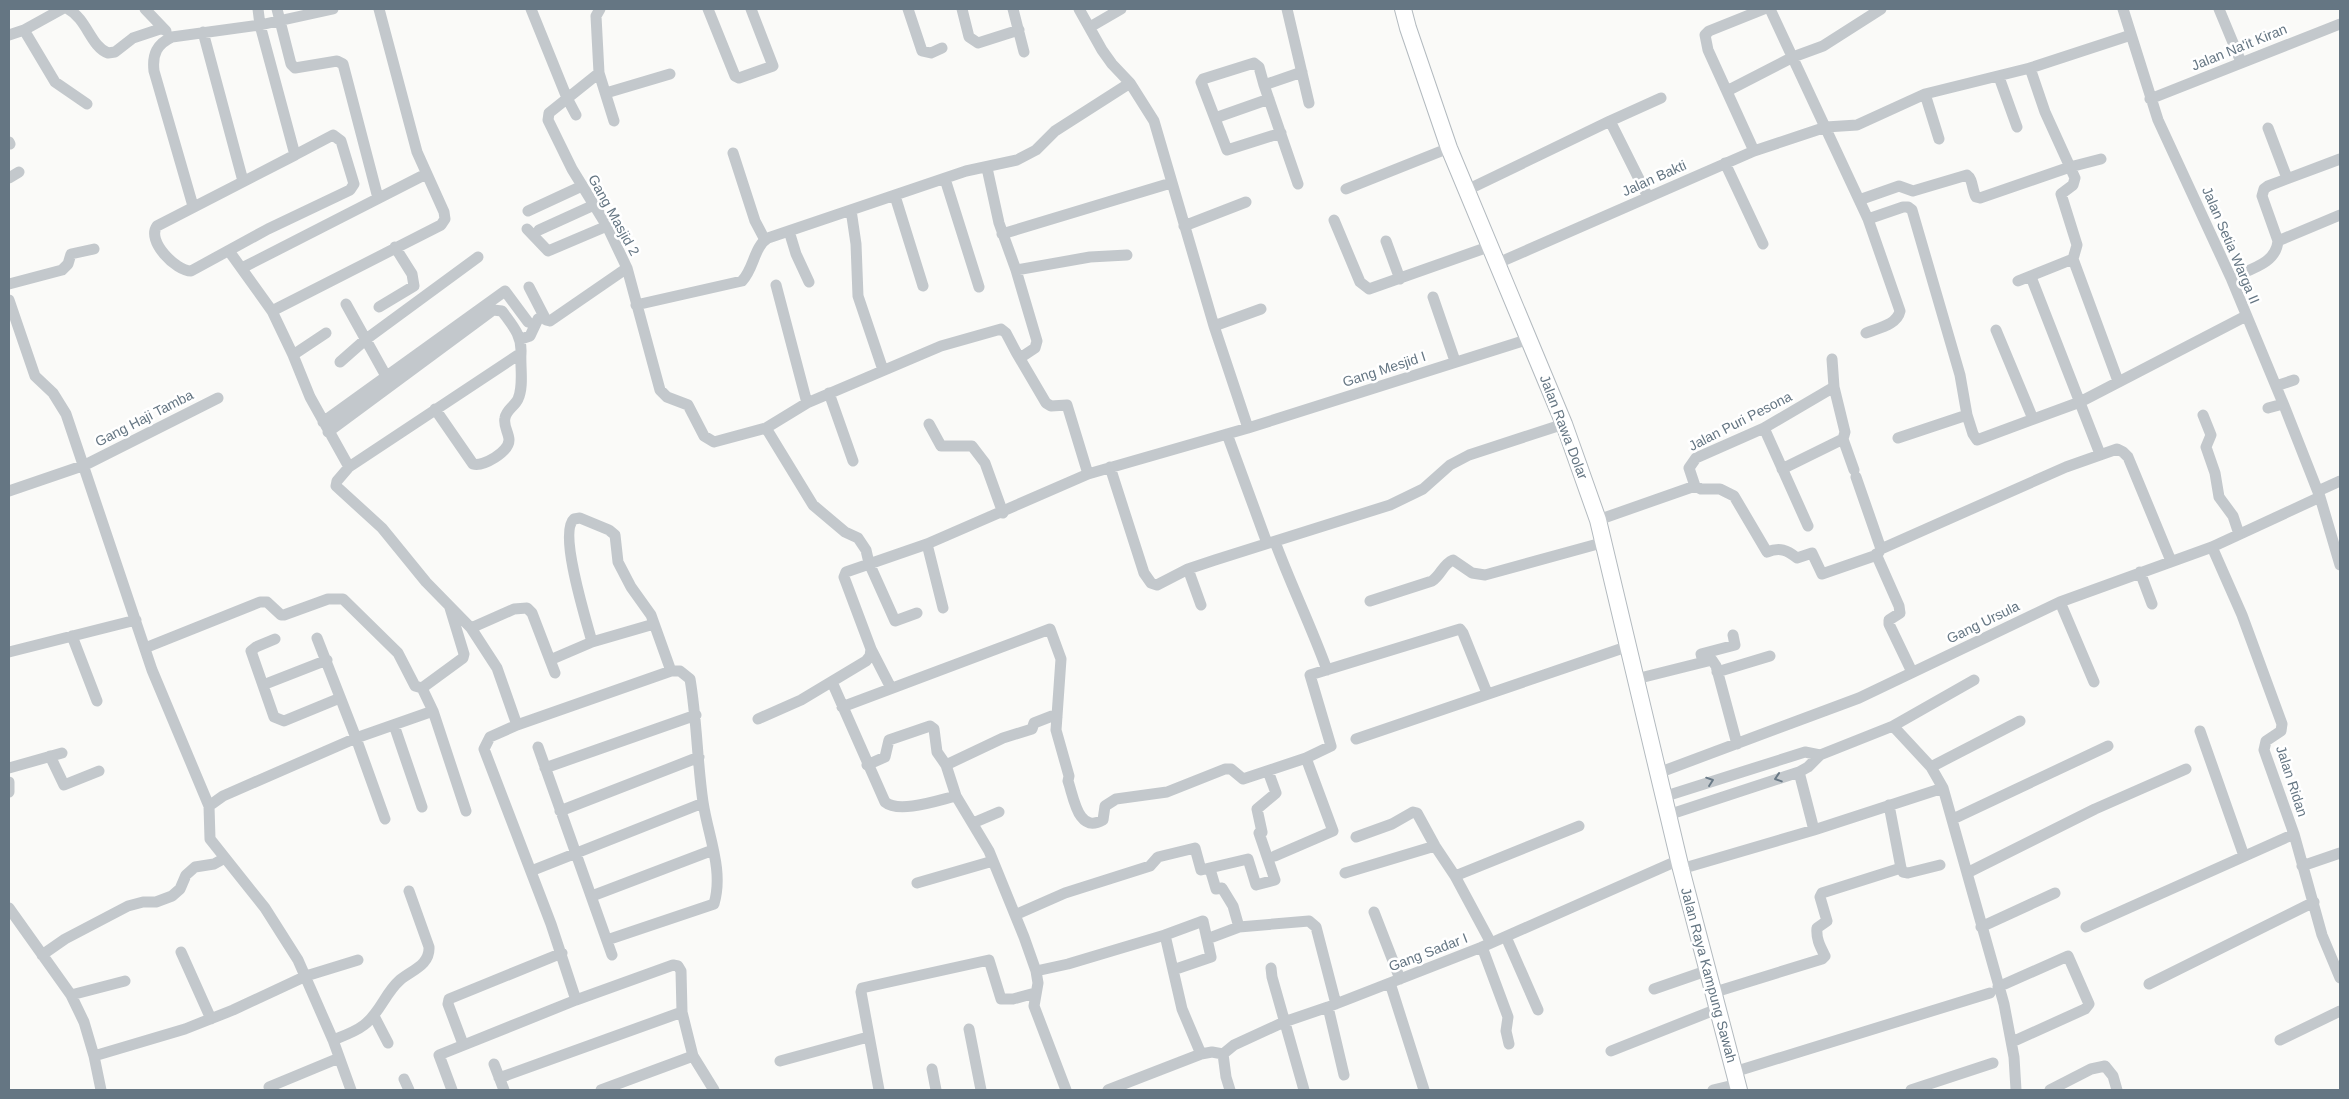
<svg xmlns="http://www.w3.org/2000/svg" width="2349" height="1099" font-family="Helvetica,sans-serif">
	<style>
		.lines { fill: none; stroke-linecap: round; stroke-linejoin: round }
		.secondary-casing { stroke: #b3babf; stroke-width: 18 }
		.street { stroke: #c3c8cc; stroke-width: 11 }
		.secondary { stroke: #fff; stroke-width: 16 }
		.oneway { stroke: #6a7a87 }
		.labels { text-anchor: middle; stroke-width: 5; stroke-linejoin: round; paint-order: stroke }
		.street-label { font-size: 14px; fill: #657683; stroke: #fff }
	</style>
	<rect width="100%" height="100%" fill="#fafaf8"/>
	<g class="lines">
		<defs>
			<path id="secondary" d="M1403,9l5,19 41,120 115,276 34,96 83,349 58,221"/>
		</defs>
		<use href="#secondary" class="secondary-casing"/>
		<path class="street" d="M68,9c19,10 23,38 40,44l7,-1 18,-14 30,-10
			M145,9l21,22
			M258,9l2,16 35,130 38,-20 8,6 13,43 -4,6 -82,39 -77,42c-15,0 -45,-30 -34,-45l138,-71
			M277,9l14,55 4,4 42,-7 6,3 35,134
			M531,9l36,89 9,17
			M600,9l-4,7 3,57 -50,40 -1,7 24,49 35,57 20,42 33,122 7,7 21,8 16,31 10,6 52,-14 41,-25 134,-57 60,-17 5,4 10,19 30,51 5,3 16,-1 21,69
			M708,9l27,67 4,2 34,-12 -22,-57
			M908,9l14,42 9,2 11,-5
			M962,9l7,28 9,6 41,-13
			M1013,9l11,43
			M1079,9l23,41 10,14 18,19 24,38 60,205 34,102
			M1287,9l22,94
			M1770,9l98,210 32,92c-3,14 -22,17 -34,22
			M2123,9l35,111 73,158 54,130 35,89 20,68
			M2219,9l22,53
			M1090,27l31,-18
			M24,30l31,52 32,22
			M203,32l40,149
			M9,35l15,-5 38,-21
			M599,73l15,48
			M1999,77l18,50
			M1264,85l-5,-18 -5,-4 -51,16 -2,3 26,68 54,-17
			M1727,91l66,-34 30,-11 58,-37
			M606,93l64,-19
			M1925,94l14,45
			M2150,99l190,-75
			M1215,118l54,-19
			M1610,121l51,-23
			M2268,128l19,50
			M9,142l1,2
			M1754,151l-46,-101 -3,-15 4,-4 55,-22
			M733,153l22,68 10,19
			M2340,159l-72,27 -4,3 -2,7 16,45 62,-26
			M1725,163l38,81
			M987,168l12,55 17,47 21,71 -2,7 -15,10
			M9,178l10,-6
			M945,179l34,108
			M1298,184l-34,-99 38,-13
			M1346,189l103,-41
			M1467,190l143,-69 38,76
			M895,196l28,90
			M1859,200l40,-14 14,5 54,-16c6,4 5,15 9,22l4,1 90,-31 31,-8
			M193,206l-39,-135c-2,-17 3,-27 18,-34l88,-12 73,-16
			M851,210l5,34 2,52 25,74
			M528,211l54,-25
			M1868,219l35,-12h5l4,3 48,165 7,40 6,19 4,6 103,-38 166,-86
			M1334,220l26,62 9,7 122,-43
			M1184,226l62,-24
			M527,229l21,22 59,-25
			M539,230l55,-25
			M789,231l7,23 13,28
			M1002,234l169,-51
			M1386,241l14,38
			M229,251l43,60 21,44 17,42 39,70
			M2073,259l45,122
			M1498,263l256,-112 72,-24 31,-2 68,-31 105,-26 101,-33
			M242,268l184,-94
			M1016,270l74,-13 37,-2
			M2031,277l69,177
			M2231,278c19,-9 45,-14 47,-37
			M2018,281l55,-22 4,-14 -16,-51 12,-9 2,-7 -30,-66 -15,-44
			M9,284l53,-14 6,-6 3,-10 23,-5
			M776,285l31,118
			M529,287l17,33 4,1 77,-53
			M1433,297l22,64
			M9,300l26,76 18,17 13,21 86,256 57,136
			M346,304l40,72
			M636,305l106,-24c12,-12 12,-35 26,-43l198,-67 51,-11 19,-10 19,-19 75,-48
			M379,307l35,-21 -2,-12 -17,-27
			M272,311l169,-86 4,-6 -1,-7 -27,-60 -38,-143
			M1214,326l47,-17
			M1996,330l37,89
			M521,339l9,-3 8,-17 5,-3
			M293,355l33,-22
			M340,362l25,-22 113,-83
			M2276,386l18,-6
			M829,393l24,68
			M2268,408l15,-4
			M435,409l38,55c10,3 36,-12 36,-24 0,-7 -6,-14 -4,-22 1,-8 10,-12 13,-19 6,-13 2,-32 3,-46
			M2203,415l8,20 -5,12 9,26 4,24 14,19 6,18
			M323,422l182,-131 23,31
			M929,424l12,22h31l13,17 18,50
			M766,428l47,77 32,27 13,6 8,12 3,13 26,58 22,-8
			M1764,428l44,98
			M328,432l165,-122 9,1c10,14 20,24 19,42l-172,114 -12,14 -1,5 46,42 44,54 45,46 26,40 20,57
			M1227,434l40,109
			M1898,438l69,-23
			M1843,439l11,31
			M1110,467l34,106 7,10 6,2 31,-16 27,-9 175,-55 33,-16 27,-24 19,-10 95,-31
			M1782,469l61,-30 2,-7 -11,-45 -2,-28
			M1695,486l6,3h19l14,7 33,56c13,-5 20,-2 30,6l15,-5 10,21 55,-19 4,-6 -25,-72
			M9,491l76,-26 133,-67
			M2318,491l22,-10
			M1598,520l97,-34 -6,-18 7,-10 68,-30 70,-41
			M1275,542c16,43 36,84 52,128
			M927,544l16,64
			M2212,547l30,68 40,109 -1,7 -15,10 -2,9 30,84 28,101 18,43
			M1881,549l185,-82 51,-18 6,3 5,5 43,104
			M1876,554l23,52 1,7 -11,7v4l23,48
			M1188,569l13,36
			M2140,572l12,32
			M1370,601l62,-20c9,-6 11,-17 21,-21l19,13 13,2 120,-33
			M2060,602l34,80
			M471,628l43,-19 13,-1 5,5 18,47 42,-18 62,-18
			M72,636l25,65
			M317,638l39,100 29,81
			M275,639l-19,8 -5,4 23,66 10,4 56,-23
			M592,642c-5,-19 -34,-110 -18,-123l6,-1 29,12 6,5 3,27 13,25 20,28 20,56
			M145,648l115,-46h7l14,13h3l44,-16h15l55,54 17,33 7,2 11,23 33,100
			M871,649l20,39
			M9,652l127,-32
			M550,660l5,13
			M1703,662l-2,-8 34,-9 -2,-10
			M1717,672l53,-16
			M1636,679l76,-19 4,6 21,78
			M832,682l53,120c14,12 54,-2 71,-6
			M263,685l64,-25
			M422,688l41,-30 1,-4 -14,-46
			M842,707l208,-78 11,30 -5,71 13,46 -1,5c6,17 10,53 35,39l2,-14 11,-7 51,-7 58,-23h6l12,10 63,-21 25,-12 -21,-71 150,-46 3,4 24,60
			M758,719l43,-19 65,-39 4,-5 1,-7 -27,-72 2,-5 81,-28 161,-70 160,-46 281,-89
			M394,725l28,82
			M1893,726l81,-46
			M2200,731l44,125
			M1356,739l273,-93
			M538,747l74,208
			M50,756l14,29 35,-14
			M867,765l18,-8 4,-17 41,-14 4,3 3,23 9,13 10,31 33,55 35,86 12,34 2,12 -4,23 32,84
			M946,765l57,-27 29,-9 2,-6 18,-7 5,1
			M1931,767l89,-46
			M9,768l53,-15
			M545,768l151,-53
			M1799,772l15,58
			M1658,773l201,-75 201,-96 152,-55 108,-50
			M9,782v10
			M1663,797l142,-45 15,3
			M560,811l139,-54
			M1668,815l131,-43 9,-5 12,-12 73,-29 38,41 12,21 61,216 10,53 2,33
			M1953,819l155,-73
			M973,823l26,-11
			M1356,837l36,-13 21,-12 4,1 18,33 20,30 36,67
			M1275,856l58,-25 -27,-73
			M2302,866l38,-13
			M1901,868l2,4 5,1 32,-8
			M1210,869l6,20 6,-1 11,18 6,21
			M1681,869l133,-39 129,-42
			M531,871l172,-68
			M1345,873l90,-27
			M1967,873l128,-64 91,-40
			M1455,876l124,-50
			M917,883l76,-22
			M592,896l121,-46
			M9,908l62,87 13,27 10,34 7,34
			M1374,912l26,67
			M1015,915l50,-22 85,-27 8,-9 37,-9 6,22 47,-11 8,26 19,-5 -16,-47 3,-1 -5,-23 19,-16 -8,-22
			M1981,927l74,-34
			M2086,927l208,-93
			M1165,935l38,-14 4,18
			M1506,937l32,73
			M1482,947l26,70 -2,14 3,13
			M181,952l30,67
			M42,955l23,-16 63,-33 15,-4h13l16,-6 8,-7 6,-14 9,-8 19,-3 11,-6
			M1271,968l1,9 32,113
			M1173,970l38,-13 -4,-18 32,-12 70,-6 7,6 20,77
			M1036,971l32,-7 97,-29 17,74 19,45
			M1390,983l34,107
			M2149,984l165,-82
			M1998,987l70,-31 21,48 -4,5 -73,33
			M1654,989l52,-18
			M1712,993l110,-34 3,-3c-5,-10 -9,-17 -8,-28l10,-7 -7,-24 2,-4 79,-25 -12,-63
			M71,995l54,-14
			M576,1000l-25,-76 -67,-175 6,-12 27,-12 154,-54h9l10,8c7,41 7,82 13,123 5,34 21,68 11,102l-107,36
			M1328,1007l16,68
			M374,1016l14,27
			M969,1029l12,61
			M333,1040c10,-4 22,-8 31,-15 16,-12 21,-32 36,-45 12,-10 30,-15 29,-33l-20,-56
			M2280,1040l60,-29
			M463,1044l-15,-40 1,-5 113,-46
			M1611,1051l106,-42
			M94,1056l91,-27 48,-19 73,-34 52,-16
			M780,1061l88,-24
			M494,1064l10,26
			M932,1069l4,21
			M1734,1072l256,-79
			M499,1078l183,-66
			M404,1079l5,11
			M269,1087l70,-29
			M351,1090l-18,-50 -35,-80 -33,-52 -55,-69 -1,-33 14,-10 133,-58 77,-27
			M452,1090l-13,-35 137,-55 97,-35 5,1 3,5 1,41 11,44 21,34
			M601,1090l92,-34
			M879,1090l-18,-98 1,-4 127,-28 12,39h12l22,-6
			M1108,1090l93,-36 11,-2 11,2
			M1230,1090l-4,-13 -3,-23 11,-9 50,-23 44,-15 154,-60 197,-87
			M1713,1090l25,-6
			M1911,1090l82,-27
			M2050,1090l41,-21 14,-3 8,10 4,14"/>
		<use href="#secondary" class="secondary"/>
	</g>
	<defs><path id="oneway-chevron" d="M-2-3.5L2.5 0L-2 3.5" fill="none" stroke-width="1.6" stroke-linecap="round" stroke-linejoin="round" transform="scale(1.25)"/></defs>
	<g class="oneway">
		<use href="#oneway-chevron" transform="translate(1778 778) rotate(162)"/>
		<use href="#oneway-chevron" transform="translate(1710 781) rotate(-19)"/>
	</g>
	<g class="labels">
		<g class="street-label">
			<text transform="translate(2239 47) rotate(-22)" y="5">Jalan Na'it Kiran</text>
			<text transform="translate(1654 178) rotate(-24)" y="5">Jalan Bakti</text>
			<text transform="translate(614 215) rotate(61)" y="5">Gang Masjid 2</text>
			<text transform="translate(2231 245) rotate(67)" y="5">Jalan Setia Warga II</text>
			<text transform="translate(1384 369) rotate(-18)" y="5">Gang Mesjid I</text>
			<text transform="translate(144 418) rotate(-27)" y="5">Gang Haji Tamba</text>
			<text transform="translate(1740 421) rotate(-27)" y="5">Jalan Puri Pesona</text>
			<text transform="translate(1564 427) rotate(69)" y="5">Jalan Rawa Dolar</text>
			<text transform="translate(1983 622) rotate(-26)" y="5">Gang Ursula</text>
			<text transform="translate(2292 781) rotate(72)" y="5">Jalan Ridan</text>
			<text transform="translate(1428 952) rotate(-21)" y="5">Gang Sadar I</text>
			<text transform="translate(1709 975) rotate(75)" y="5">Jalan Raya Kampung Sawah</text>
		</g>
	</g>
	<rect width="2349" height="1099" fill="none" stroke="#657683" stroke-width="20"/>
</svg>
